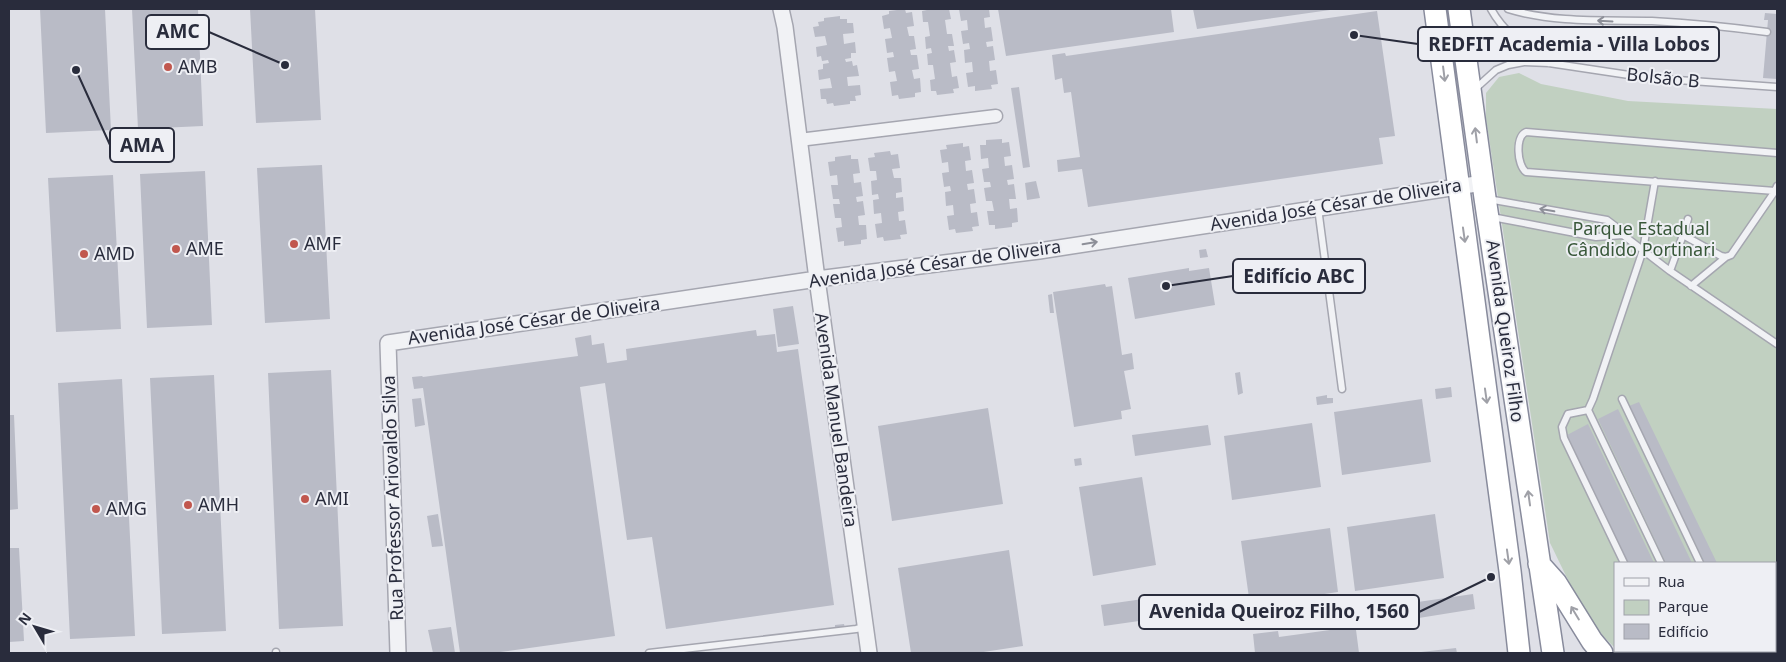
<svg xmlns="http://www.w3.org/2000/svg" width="1786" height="662" font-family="'Noto Sans',sans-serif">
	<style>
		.green { fill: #c1d0c1 }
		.building { fill: #b9bbc6 }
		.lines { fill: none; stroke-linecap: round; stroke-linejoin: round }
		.service-casing { stroke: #a5a6b0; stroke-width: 9 }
		.minor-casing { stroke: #a5a6b0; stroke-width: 15 }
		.tertiary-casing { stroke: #a5a6b0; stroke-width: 18 }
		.trunk-casing { stroke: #888b9c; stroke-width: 24 }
		.service { stroke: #f1f2f5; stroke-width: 6 }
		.minor { stroke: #f1f2f5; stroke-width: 12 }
		.tertiary { stroke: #f1f2f5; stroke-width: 15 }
		.trunk { stroke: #fff; stroke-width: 21 }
		.oneway { stroke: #8d8f98 }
		.oneway2 { stroke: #9fa0a7 }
		.poi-dot { fill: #c1574e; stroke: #eeeff4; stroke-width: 2 }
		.labels { text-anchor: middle; stroke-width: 4; stroke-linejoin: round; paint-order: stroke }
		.poi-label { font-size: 18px; fill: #292c3c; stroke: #eeeff4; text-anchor: start }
		.street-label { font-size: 18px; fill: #292c3c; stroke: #eeeff4 }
		.park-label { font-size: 18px; fill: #385739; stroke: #eeeff4 }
		.leader { fill: none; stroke: #292c3c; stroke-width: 2 }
		.callout-dot { fill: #292c3c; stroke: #eeeff4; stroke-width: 2 }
		.callout { fill: #eeeff4; stroke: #292c3c; stroke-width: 2 }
		.callout-label { font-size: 19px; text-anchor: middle; font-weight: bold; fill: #292c3c }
	</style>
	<rect width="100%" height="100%" fill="#dfe0e7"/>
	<path class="green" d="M1519,73l22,11 87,17 149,8v544h-157l-2,-2h157v-88h-160v85c-30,-28 -47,-69 -65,-105l-64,-425v-25l13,-16z"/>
	<path class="building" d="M40,9h65l6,121 -65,3z
		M132,9h66l5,117 -65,3z
		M250,9h65l6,111 -65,3z
		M905,9l1,4 6,-1 2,14 -7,1 2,9h5l2,13 -6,1 1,5h6l2,14 -7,1 2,9 6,-1 1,14 -6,1v4l-16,2 -1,-4 -6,1 -2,-14 7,-1 -2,-10 -6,1 -2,-14 7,-1 -1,-5 -6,1 -2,-14 7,-1 -2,-10 -6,1 -2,-13 7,-2v-3z
		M927,9h22l2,10 -6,1 2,14h5l2,12h-6l1,5 5,-1 2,12 -6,1 2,14 5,-1 2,12 -6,1 1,4 -17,2 -1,-4h-5l-1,-11 5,-1 -2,-14h-5l-1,-11 5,-1 -1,-5 -5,1 -1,-12 5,-1 -2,-14h-5l-1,-11 5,-1z
		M959,9h30l1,8 -6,1 1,10 6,-1 2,14 -7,1 1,5 6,-1 2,14 -6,1 1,10 6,-1 2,14 -7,1 1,4 -17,2v-5l-7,1 -2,-14 7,-1 -1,-10 -7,1 -1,-13 6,-1 -1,-6 -6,1 -2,-13 7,-1 -1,-10 -6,1z
		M998,9h173l3,23 -168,24z
		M1193,9h137v1l-133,19z
		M1377,11l18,125 -16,2 4,26 -295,43 -6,-38 -24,3 -1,-12 23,-3 -9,-65 -7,1 -2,-15 -7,2 -3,-25 13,-2 1,3z
		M1765,13l12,1v65l-14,-1 5,-58h-4z
		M840,16v3h7v4h6l1,10 -11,1 1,10 11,-2 1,11h-5v5l-6,1 1,3 6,-1 1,5 4,-1 2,11 -12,1 1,9 12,-1 1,10 -6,1 1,5h-6v3l-16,2 -1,-3 -6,1 -1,-5h-5l-1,-10 12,-1 -2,-10 -11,2 -1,-10 5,-1v-5l6,-1 -1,-3 -6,1 -1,-5 -4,1 -1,-10 11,-2 -2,-9 -10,1 -2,-10 6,-1 -1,-4 6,-1v-3z
		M1019,87l11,80 -7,1 -12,-80z
		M1002,139v4l7,-1 2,14 -7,1 1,9 7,-1 2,14 -7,1 1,5 6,-1 2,15h-7l1,10 7,-1 1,14 -6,1v4l-17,2v-4h-6l-2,-14h7l-2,-10h-6l-2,-13 7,-1 -1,-5h-6l-2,-13 7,-1 -1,-10 -7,1 -1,-14h6v-5z
		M963,143v4l6,-1 2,14 -6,1 1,10 6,-1 2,13 -7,1 1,6 6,-1 2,14 -6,1 1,9 6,-1 2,14 -7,1 1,4 -17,2 -1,-4 -6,1 -2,-14 7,-1 -1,-10 -7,1 -1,-14 6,-1 -1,-5 -6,1 -2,-14 7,-1 -1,-10 -6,1 -2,-13 7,-1 -1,-4z
		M890,151l1,4 7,-1 2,14 -8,1 2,9h7l1,14 -6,1v5l7,-1 1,14 -6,1 1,9 6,-1 2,14 -7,1 1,4 -17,2 -1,-4 -6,1 -2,-14 7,-1 -1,-10 -7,1 -1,-14 6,-1 -1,-5 -6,1 -1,-14 6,-1 -1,-9h-6l-2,-13 7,-1 -1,-4z
		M851,155v4h7l2,14 -7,1 1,9 7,-1 2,14 -7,1 1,5 6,-1 2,14 -7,1 1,9h7l1,14 -6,1v4l-17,2v-5l-6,1 -2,-14 6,-1 -1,-9h-6l-2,-14h7l-1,-5h-6l-2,-14h7l-1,-10 -7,1 -2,-14 7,-1v-4z
		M322,165l8,154 -65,4 -8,-155z
		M205,171l7,154 -65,3 -7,-154z
		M113,175l8,154 -65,3 -8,-154z
		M1036,181l4,17 -13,2 -2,-17z
		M1206,249l2,8 -8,1 -1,-8z
		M1189,268v3l20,-3 6,37 -80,14 -7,-41z
		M1105,284l1,3 6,-1 10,69 10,-2 2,16 -10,2 7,38 -10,2 1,8 -48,8 -21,-135z
		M1052,294l2,19h-4l-2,-18z
		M793,306l6,38 -21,3 -5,-38z
		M756,330l1,6 18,-2 2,18 21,-3 36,256 -168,24 -14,-92 -25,3 -22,-157 -25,4 35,249 -122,17h-33l-37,-265 -9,1 -2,-12 10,-1 1,1 155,-21 -3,-18 16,-3 1,10 12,-2 3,20 20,-3 -1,-11z
		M331,370l12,256 -64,3 -11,-256z
		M1240,372l3,21 -5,2 -3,-22z
		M214,375l12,256 -64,3 -12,-256z
		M122,379l13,257 -65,3 -12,-256z
		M1451,387l1,10 -16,2 -1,-10z
		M1327,395v3h6v5l-16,2 -1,-8z
		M421,398l4,27 -10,2 -3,-28z
		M1422,399l9,63 -89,13 -8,-63z
		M1639,402l78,161h-12l-76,-157z
		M988,408l15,96 -111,17 -14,-95z
		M1618,409l74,154h-26l-68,-144z
		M9,415h5l4,94 -9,1z
		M1312,423l9,64 -89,13 -8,-64z
		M1588,424l66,139h-26l-61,-128z
		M1208,425l3,20 -76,11 -3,-21z
		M1081,458l1,7 -7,1 -1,-7z
		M1142,477l14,88 -63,11 -14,-89z
		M438,514l5,32 -11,1 -5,-31z
		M1435,514l9,64 -89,13 -8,-64z
		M1330,528l8,64 -88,13 -9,-64z
		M9,548h10l5,93 -15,1z
		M1009,550l14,96 -46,7h-66l-13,-85z
		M1473,594l2,15 -75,12 -1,-7 12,-11z
		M1164,596l3,21 -63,9 -3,-21z
		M1355,622l4,31h-104l-2,-19 25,-3 1,6 51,-7v-5z
		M844,624l1,4 -10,2v-5z
		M451,627l4,26h-22l-5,-23z
		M1456,648l1,5h-36v-1z
		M1670,651h13l-5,2h-7z
		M1708,651h26l1,2h-26z"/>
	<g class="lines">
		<defs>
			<path id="service" d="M1491,9c13,24 34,38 57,54
				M1508,9c45,14 97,11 144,12 38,2 77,6 115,11
				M1475,89l21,-19 12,-5 16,-3 25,1 100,15 128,9
				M1777,153l-251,-21c-11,5 -9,33 0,40l249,19 2,-5
				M1488,199l119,21 8,6 8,9 47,36 107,73
				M1318,208l24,181
				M1492,217l104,20 27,-2
				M1683,235l5,-16
				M1670,271l13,-36 38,21 5,1 5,-2 44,-64
				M1691,286l35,-29
				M1622,399l78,164
				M1588,410l73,153
				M1624,563l-60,-125 -2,-11 6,-13 20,-4 5,-11 50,-149 12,-69
				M1665,651l1,2
				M1702,651l1,2
				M1741,651l1,2
				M276,652v1
				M649,653l207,-24 9,-2"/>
			<path id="minor" d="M799,140l197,-24"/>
			<path id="tertiary" d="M781,9l4,18 32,252 52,374
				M398,653l-10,-310 429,-64 222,-28 444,-68"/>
			<path id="trunk" d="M1435,9l75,562 9,82
				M1459,9l26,189 68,455
				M1539,564l17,19 36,58 10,12"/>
		</defs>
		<use href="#service" class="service-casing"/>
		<use href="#minor" class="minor-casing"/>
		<use href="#tertiary" class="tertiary-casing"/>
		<use href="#trunk" class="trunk-casing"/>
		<use href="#service" class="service"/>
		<use href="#minor" class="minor"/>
		<use href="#tertiary" class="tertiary"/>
		<use href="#trunk" class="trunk"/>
	</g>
	<defs><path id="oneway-shaft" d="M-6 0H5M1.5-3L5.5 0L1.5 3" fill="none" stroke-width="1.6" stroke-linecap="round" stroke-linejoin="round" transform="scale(1.25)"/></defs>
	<g class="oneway">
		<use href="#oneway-shaft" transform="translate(1605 21) rotate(-177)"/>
		<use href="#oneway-shaft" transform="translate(1547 210) rotate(-170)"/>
		<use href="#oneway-shaft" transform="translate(1090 243) rotate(-9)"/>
	</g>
	<g class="oneway2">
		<use href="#oneway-shaft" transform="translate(1444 74) rotate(83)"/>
		<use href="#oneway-shaft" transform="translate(1476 135) rotate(-97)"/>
		<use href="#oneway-shaft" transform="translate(1464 235) rotate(82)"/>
		<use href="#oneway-shaft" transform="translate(1486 396) rotate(82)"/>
		<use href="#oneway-shaft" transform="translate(1529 498) rotate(-98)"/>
		<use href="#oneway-shaft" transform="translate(1508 557) rotate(82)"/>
		<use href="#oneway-shaft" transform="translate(1575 613) rotate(-121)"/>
	</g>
	<g class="poi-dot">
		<circle cx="168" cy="67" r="5"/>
		<circle cx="294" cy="244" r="5"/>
		<circle cx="176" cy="249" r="5"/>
		<circle cx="84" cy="254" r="5"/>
		<circle cx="305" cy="499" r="5"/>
		<circle cx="188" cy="505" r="5"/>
		<circle cx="96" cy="509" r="5"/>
	</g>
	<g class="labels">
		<g class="poi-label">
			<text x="178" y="73">AMB</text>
			<text x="304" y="250">AMF</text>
			<text x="186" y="255">AME</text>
			<text x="94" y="260">AMD</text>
			<text x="315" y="505">AMI</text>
			<text x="198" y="511">AMH</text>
			<text x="106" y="515">AMG</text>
		</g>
		<g class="street-label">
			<text transform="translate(1663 78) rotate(6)" y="6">Bolsão B</text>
			<text transform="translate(1336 205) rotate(-9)" y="6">Avenida José César de Oliveira</text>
			<text transform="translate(935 264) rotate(-8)" y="6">Avenida José César de Oliveira</text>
			<text transform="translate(534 321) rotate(-8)" y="6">Avenida José César de Oliveira</text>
			<text transform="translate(1505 331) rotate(82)" y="6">Avenida Queiroz Filho</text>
			<text transform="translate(836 420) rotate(82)" y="6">Avenida Manuel Bandeira</text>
			<text transform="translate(393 498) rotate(-92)" y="6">Rua Professor Ariovaldo Silva</text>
		</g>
		<g class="park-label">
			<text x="1641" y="235">Parque Estadual<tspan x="1641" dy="21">Cândido Portinari</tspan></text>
		</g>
	</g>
	<path class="leader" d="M285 65L209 32M1354 35L1418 44M76 70L110 145M1166 286L1233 276M1491 577L1419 612"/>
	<g class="callout-dot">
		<circle cx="285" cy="65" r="5"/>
		<circle cx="1354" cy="35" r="5"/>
		<circle cx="76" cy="70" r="5"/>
		<circle cx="1166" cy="286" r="5"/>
		<circle cx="1491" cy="577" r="5"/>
	</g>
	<g class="callout">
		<rect x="146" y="15" width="63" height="34" rx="5"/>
		<rect x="1418" y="27" width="301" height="34" rx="5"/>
		<rect x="110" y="128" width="64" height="34" rx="5"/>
		<rect x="1233" y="259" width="132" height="34" rx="5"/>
		<rect x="1139" y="595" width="280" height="34" rx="5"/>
	</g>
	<g class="callout-label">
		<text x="178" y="38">AMC</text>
		<text x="1569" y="51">REDFIT Academia - Villa Lobos</text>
		<text x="142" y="152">AMA</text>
		<text x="1299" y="283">Edifício ABC</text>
		<text x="1279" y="618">Avenida Queiroz Filho, 1560</text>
	</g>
	<rect width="1786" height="662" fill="none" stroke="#292c3c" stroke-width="20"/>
	<rect x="1614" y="562" width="162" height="90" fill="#eeeff4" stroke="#9fa1aa"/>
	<rect x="1624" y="578" width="25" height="8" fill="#f1f2f5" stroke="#9fa1aa"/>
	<text x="1658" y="587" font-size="15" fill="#292c3c">Rua</text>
	<rect x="1624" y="600" width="25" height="15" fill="#c1d0c1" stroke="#9fa1aa"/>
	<text x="1658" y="612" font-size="15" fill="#292c3c">Parque</text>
	<rect x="1624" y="624" width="25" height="15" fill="#b9bbc6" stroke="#9fa1aa"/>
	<text x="1658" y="637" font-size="15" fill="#292c3c">Edifício</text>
	<g transform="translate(35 627) rotate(308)" stroke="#eeeff4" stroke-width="4" paint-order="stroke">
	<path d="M0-4L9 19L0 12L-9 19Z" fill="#292c3c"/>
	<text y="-8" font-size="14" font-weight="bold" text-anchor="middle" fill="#292c3c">N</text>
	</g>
</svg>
